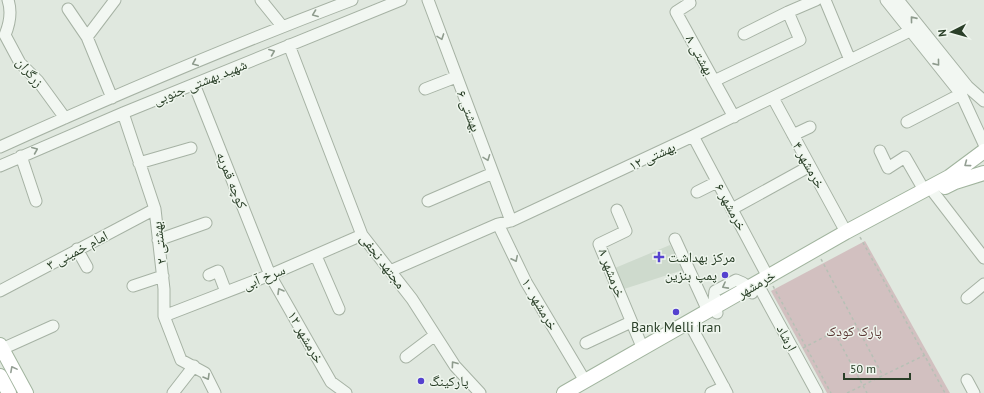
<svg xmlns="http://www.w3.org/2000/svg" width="984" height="393" font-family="'PT Sans','Noto Naskh Arabic',sans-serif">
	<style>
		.built { fill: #cedacd }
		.green { fill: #d2c0c0 }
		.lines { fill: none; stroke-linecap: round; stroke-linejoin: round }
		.minor-casing { stroke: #a6b2a4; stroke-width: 13 }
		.major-casing { stroke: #a1b49e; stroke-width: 16 }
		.path { stroke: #b6c0b5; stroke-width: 1.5; stroke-dasharray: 3 3; stroke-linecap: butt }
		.minor { stroke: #f2f7f2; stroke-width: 11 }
		.major { stroke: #fff; stroke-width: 14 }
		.oneway { stroke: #8e9b8d }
		.oneway2 { stroke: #949f94 }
		.poi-dot { fill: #5542cf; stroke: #eff6ee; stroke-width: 1.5 }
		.labels { text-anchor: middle; stroke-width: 3; stroke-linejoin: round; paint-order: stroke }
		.street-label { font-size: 14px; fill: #2a3f28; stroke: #eff6ee }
		.poi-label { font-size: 14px; fill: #2a3f28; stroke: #eff6ee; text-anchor: start }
		.park-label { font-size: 14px; fill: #5b3835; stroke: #eff6ee }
	</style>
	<rect width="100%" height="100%" fill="#e0e8df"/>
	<path class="built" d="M670,245l13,25 -59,19 -9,-21z"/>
	<path class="green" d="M865,241l85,152h-123l-56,-102z"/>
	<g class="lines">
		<defs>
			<path id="minor" d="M8,0c4,12 2,23 -3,35l15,28 18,18 27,37
				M261,0l21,26
				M428,0l83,221
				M689,0l1,3 -14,9 58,105
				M825,0l25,60
				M886,0l75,94 23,50
				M898,0l70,87 16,14
				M68,9l19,28 25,61
				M744,34l44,-22 28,-12
				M87,37l28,-37
				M289,45l73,190 50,64 43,67 25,27
				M714,81l86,-41 -12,-28
				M194,84l76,191 61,107 15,11
				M425,89l31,-12
				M773,98l73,134
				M123,113l32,96 9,80v27l17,44 24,13 10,20
				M907,122l54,-28
				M793,135l17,-8
				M693,136l75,141
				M0,147c115,-52 233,-102 352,-147
				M880,151l8,17 17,-11 19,33
				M21,156l15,45
				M139,163l52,-15
				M0,166l123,-53 278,-113
				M697,192l20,-10
				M934,193l50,65
				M428,201l65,-28
				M732,209l78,-43
				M617,210l9,21 -27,13 44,105
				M498,224l28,58 59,99
				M675,239l33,72
				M158,240l48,-17
				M77,249l10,18
				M316,256l23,53
				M390,271l108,-47 13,-3 182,-85 217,-105
				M209,275l9,-4 8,21
				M757,283l60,110
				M133,286l30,-10
				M0,291l155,-82
				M967,298l17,-14
				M717,313c-4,-7 -3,-14 -2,-22l21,-11c8,3 13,6 16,13
				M164,316l106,-41 92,-40
				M692,328l35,65
				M586,343l45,-21
				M2,349l51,-23
				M406,357l29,-22
				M967,380l7,13
				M173,393l21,-27
				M711,393l13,-6"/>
			<path id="major" d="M945,187l10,-5 29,-9
				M0,345l26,48
				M0,376l9,17
				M564,393l282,-161 103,-55 35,-26"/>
		</defs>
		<use href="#minor" class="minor-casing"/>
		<use href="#major" class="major-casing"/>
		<path class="path" d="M860,237l85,156
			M821,259l62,117
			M773,286l58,107
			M803,348l31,-16 33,61
			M847,393l78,-38"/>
		<use href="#minor" class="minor"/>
		<use href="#major" class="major"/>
	</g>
	<defs><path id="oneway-chevron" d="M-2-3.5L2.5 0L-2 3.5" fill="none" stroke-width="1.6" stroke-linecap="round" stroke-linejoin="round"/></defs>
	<g class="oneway">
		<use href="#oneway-chevron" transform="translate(315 14) rotate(159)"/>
		<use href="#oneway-chevron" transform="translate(913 19) rotate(-129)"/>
		<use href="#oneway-chevron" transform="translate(441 37) rotate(70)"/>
		<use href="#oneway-chevron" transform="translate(272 52) rotate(-22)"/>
		<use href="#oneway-chevron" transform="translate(195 63) rotate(157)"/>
		<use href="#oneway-chevron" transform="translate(937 63) rotate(51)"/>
		<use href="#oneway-chevron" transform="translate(35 150) rotate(-23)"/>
		<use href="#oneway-chevron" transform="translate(487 158) rotate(69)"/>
		<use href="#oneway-chevron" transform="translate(515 259) rotate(64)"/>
		<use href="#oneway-chevron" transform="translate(725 286) rotate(152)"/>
		<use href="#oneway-chevron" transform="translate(280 291) rotate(-120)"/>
		<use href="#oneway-chevron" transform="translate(454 364) rotate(-126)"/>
		<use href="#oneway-chevron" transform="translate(207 377) rotate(60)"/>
	</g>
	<g class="oneway2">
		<use href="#oneway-chevron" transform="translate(967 164) rotate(143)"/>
		<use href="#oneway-chevron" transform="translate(13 369) rotate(-118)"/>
	</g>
	<g class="poi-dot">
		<path d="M657 251h4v4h4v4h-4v4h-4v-4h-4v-4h4z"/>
		<circle cx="725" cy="275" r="4"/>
		<circle cx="676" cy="312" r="4"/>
		<circle cx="421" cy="381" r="4"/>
	</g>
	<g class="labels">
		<g class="street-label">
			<text transform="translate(700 55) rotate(61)" y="5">بهشتی ۸</text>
			<text transform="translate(30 72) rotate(50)" y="5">زرگران</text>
			<text transform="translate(200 82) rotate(-22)" y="5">شهید بهشتی جنوبی</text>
			<text transform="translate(469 111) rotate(69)" y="5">بهشتی ۶</text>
			<text transform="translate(652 156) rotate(-25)" y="5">بهشتی ۱۲</text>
			<text transform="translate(809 165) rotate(61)" y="5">خرمشهر ۴</text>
			<text transform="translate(232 180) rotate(68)" y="5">کوچه قمریه</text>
			<text transform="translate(731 207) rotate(62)" y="5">خرمشهر ۶</text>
			<text transform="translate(159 243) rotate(-97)" y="5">بهشتی ۲</text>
			<text transform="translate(77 250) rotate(-28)" y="5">امام خمینی ۳</text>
			<text transform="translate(383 261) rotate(53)" y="5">مجتهد نجفی</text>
			<text transform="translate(612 273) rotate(69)" y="5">خرمشهر ۸</text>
			<text transform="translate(264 277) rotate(-22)" y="5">سرخ آبی</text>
			<text transform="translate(756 284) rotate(-30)" y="5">خرمشهر</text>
			<text transform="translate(540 304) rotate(60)" y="5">خرمشهر ۱۰</text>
			<text transform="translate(306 337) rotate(60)" y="5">خرمشهر ۱۲</text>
			<text transform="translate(787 338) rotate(62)" y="5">ارشاد</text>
		</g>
		<g class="poi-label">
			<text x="668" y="262">مرکز بهداشت</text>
			<text x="717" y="280" text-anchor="end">پمپ بنزین</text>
			<text x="676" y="332" text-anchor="middle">Bank Melli Iran</text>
			<text x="429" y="386">پارکینگ</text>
		</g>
		<g class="park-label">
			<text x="854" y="336">پارک کودک</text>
		</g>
	</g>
	<g transform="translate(952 32) rotate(264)" stroke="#eff6ee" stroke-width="3" paint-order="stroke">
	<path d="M0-3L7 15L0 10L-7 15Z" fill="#2a3f28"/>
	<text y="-6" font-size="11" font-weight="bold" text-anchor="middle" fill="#2a3f28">N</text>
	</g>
	<path d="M844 373v6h66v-6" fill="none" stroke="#2a3f28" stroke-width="2"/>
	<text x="850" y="373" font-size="12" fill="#2a3f28" stroke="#eff6ee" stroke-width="3" paint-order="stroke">50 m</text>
</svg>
